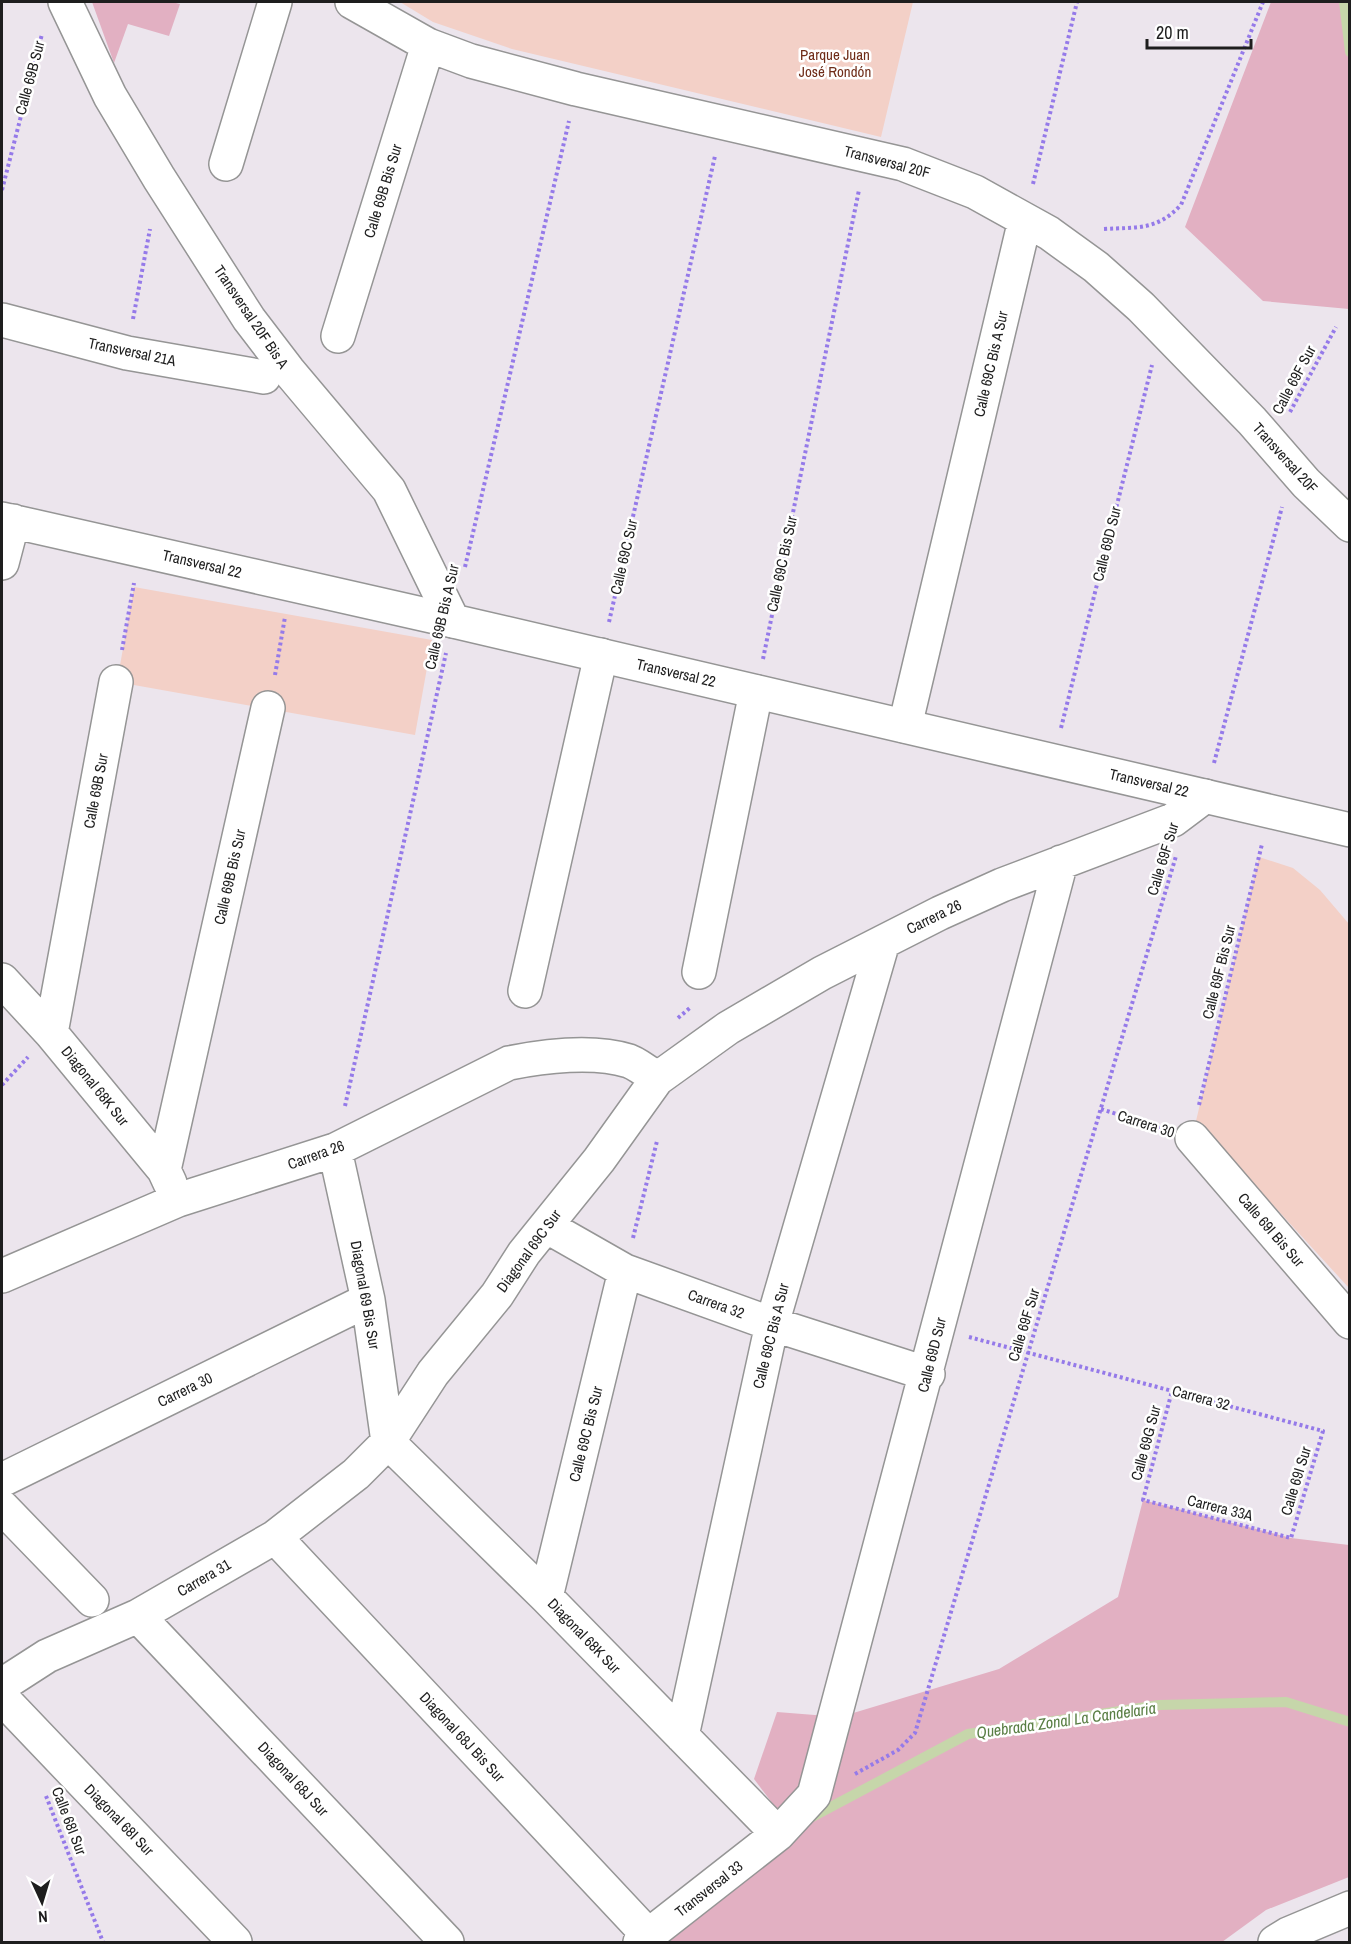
<svg xmlns="http://www.w3.org/2000/svg" width="1351" height="1944" font-family="'Archivo Narrow',sans-serif">
	<style>
		.grass { fill: #e2b0c2 }
		.park { fill: #f3d0c7 }
		.lines { fill: none; stroke-linecap: round; stroke-linejoin: round }
		.stream { stroke: #c6d6aa; stroke-width: 10 }
		.minor-casing { stroke: #959595; stroke-width: 36 }
		.tertiary-casing { stroke: #959595; stroke-width: 36 }
		.path { stroke: #957ae9; stroke-width: 4; stroke-dasharray: 3 3; stroke-linecap: butt }
		.minor { stroke: #fff; stroke-width: 33 }
		.tertiary { stroke: #fff; stroke-width: 33 }
		.labels { text-anchor: middle; stroke-width: 5; stroke-linejoin: round; paint-order: stroke }
		.park-label { font-size: 15px; fill: #6f2c18; stroke: #fff }
		.street-label { font-size: 15px; fill: #1e1e1e; stroke: #fff }
		.water-label { font-size: 16px; font-style: italic; fill: #597e44; stroke: #fff }
	</style>
	<rect width="100%" height="100%" fill="#ece5ed"/>
	<path class="grass" d="M92,2h80l8,2 -11,32 -41,-12 -14,39z
		M1271,2h78v307l-86,-8 -78,-74z
		M1143,1500l148,38 58,7v332l-83,33 -44,32h-575l141,-118 -34,-45 23,-67 63,5 159,-48 119,-72z"/>
	<path class="park" d="M400,2h513l-32,135 -369,-88 -79,-27z
		M134,587l298,53 -17,95 -298,-53z
		M1259,857l34,11 27,22 29,34v364l-153,-167z"/>
	<g class="lines">
		<path class="stream" d="M1344,2l6,50
			M812,1817l156,-83 191,-29 127,-3 64,20"/>
		<defs>
			<path id="minor" d="M352,2l76,43 43,16 105,28 327,75 72,28 74,41 47,34 45,40 111,114 54,62 44,42
				M226,164l49,-162
				M2,320l125,33 137,24
				M338,336l90,-291
				M2,519l451,102
				M2,563l11,-42
				M905,726l120,-506
				M699,972l57,-280
				M2,980l49,53 113,137 6,13
				M525,991l76,-336
				M51,1033l65,-351
				M1192,1138l158,184
				M335,1150l33,150 20,142
				M164,1170l104,-462
				M546,1226l79,45 147,53 156,50
				M2,1276l176,-76 157,-50 174,-87c35,-7 85,-13 120,-2 10,4 20,12 28,18
				M388,1442l158,155 232,237
				M2,1480l366,-180
				M2,1507l90,93
				M275,1537l374,399
				M546,1597l79,-326
				M138,1616l309,326
				M2,1685l45,-29 91,-40 137,-79 81,-63 32,-32 45,-69 64,-78 27,-42 75,-93 58,-81 71,-51 94,-55 118,-60 62,-28 171,-65 32,-24
				M2,1698l233,244
				M682,1736l90,-412 111,-382
				M640,1942l138,-108 36,-39 247,-933
				M1275,1942l13,-8 62,-26"/>
			<path id="tertiary" d="M65,2l45,94 49,82 90,141 39,51 101,120 64,131 897,209"/>
		</defs>
		<use href="#minor" class="minor-casing"/>
		<use href="#tertiary" class="tertiary-casing"/>
		<path class="path" d="M1033,184l44,-182
			M2,190l40,-156
			M1104,229c33,-2 52,2 77,-24l82,-203
			M133,319l17,-90
			M1290,412l46,-85
			M465,567l104,-446
			M609,622l106,-466
			M122,650l12,-67
			M763,659l96,-469
			M275,675l10,-58
			M1061,728l91,-363
			M1214,763l68,-256
			M678,1018l13,-11
			M2,1085l26,-28
			M1199,1105l63,-261
			M345,1106l101,-453
			M1101,1109l59,19
			M633,1238l24,-97
			M969,1337l354,94 -32,107 -148,-38 29,-109
			M855,1774l43,-24 17,-17 261,-877
			M46,1796l57,146"/>
		<use href="#minor" class="minor"/>
		<use href="#tertiary" class="tertiary"/>
	</g>
	<g class="labels">
		<g class="park-label">
			<text x="835" y="60">Parque Juan<tspan x="835" dy="17">José Rondón</tspan></text>
		</g>
		<g class="street-label">
			<text transform="translate(30 78) rotate(-75)" y="5">Calle 69B Sur</text>
			<text transform="translate(887 162) rotate(15)" y="5">Transversal 20F</text>
			<text transform="translate(383 191) rotate(-73)" y="5">Calle 69B Bis Sur</text>
			<text transform="translate(251 317) rotate(56)" y="5">Transversal 20F Bis A</text>
			<text transform="translate(132 352) rotate(12)" y="5">Transversal 21A</text>
			<text transform="translate(991 364) rotate(-77)" y="5">Calle 69C Bis A Sur</text>
			<text transform="translate(1294 380) rotate(-62)" y="5">Calle 69F Sur</text>
			<text transform="translate(1285 458) rotate(48)" y="5">Transversal 20F</text>
			<text transform="translate(1107 544) rotate(-76)" y="5">Calle 69D Sur</text>
			<text transform="translate(624 557) rotate(-77)" y="5">Calle 69C Sur</text>
			<text transform="translate(202 564) rotate(13)" y="5">Transversal 22</text>
			<text transform="translate(782 564) rotate(-78)" y="5">Calle 69C Bis Sur</text>
			<text transform="translate(442 617) rotate(-77)" y="5">Calle 69B Bis A Sur</text>
			<text transform="translate(676 673) rotate(13)" y="5">Transversal 22</text>
			<text transform="translate(1149 783) rotate(13)" y="5">Transversal 22</text>
			<text transform="translate(96 791) rotate(-79)" y="5">Calle 69B Sur</text>
			<text transform="translate(1163 859) rotate(-73)" y="5">Calle 69F Sur</text>
			<text transform="translate(230 877) rotate(-77)" y="5">Calle 69B Bis Sur</text>
			<text transform="translate(934 917) rotate(-26)" y="5">Carrera 26</text>
			<text transform="translate(1219 972) rotate(-76)" y="5">Calle 69F Bis Sur</text>
			<text transform="translate(95 1086) rotate(51)" y="5">Diagonal 68K Sur</text>
			<text transform="translate(1146 1124) rotate(18)" y="5">Carrera 30</text>
			<text transform="translate(316 1155) rotate(-20)" y="5">Carrera 26</text>
			<text transform="translate(1271 1230) rotate(49)" y="5">Calle 69I Bis Sur</text>
			<text transform="translate(529 1251) rotate(-54)" y="5">Diagonal 69C Sur</text>
			<text transform="translate(365 1295) rotate(80)" y="5">Diagonal 69 Bis Sur</text>
			<text transform="translate(716 1304) rotate(20)" y="5">Carrera 32</text>
			<text transform="translate(1024 1325) rotate(-73)" y="5">Calle 69F Sur</text>
			<text transform="translate(771 1336) rotate(-76)" y="5">Calle 69C Bis A Sur</text>
			<text transform="translate(932 1355) rotate(-76)" y="5">Calle 69D Sur</text>
			<text transform="translate(185 1390) rotate(-26)" y="5">Carrera 30</text>
			<text transform="translate(1201 1398) rotate(15)" y="5">Carrera 32</text>
			<text transform="translate(586 1434) rotate(-76)" y="5">Calle 69C Bis Sur</text>
			<text transform="translate(1146 1443) rotate(-75)" y="5">Calle 69G Sur</text>
			<text transform="translate(1296 1481) rotate(-73)" y="5">Calle 69I Sur</text>
			<text transform="translate(1220 1508) rotate(14)" y="5">Carrera 33A</text>
			<text transform="translate(204 1578) rotate(-30)" y="5">Carrera 31</text>
			<text transform="translate(584 1636) rotate(46)" y="5">Diagonal 68K Sur</text>
			<text transform="translate(462 1737) rotate(47)" y="5">Diagonal 68J Bis Sur</text>
			<text transform="translate(293 1779) rotate(47)" y="5">Diagonal 68J Sur</text>
			<text transform="translate(119 1820) rotate(46)" y="5">Diagonal 68I Sur</text>
			<text transform="translate(69 1821) rotate(69)" y="5">Calle 68I Sur</text>
			<text transform="translate(709 1889) rotate(-38)" y="5">Transversal 33</text>
		</g>
		<g class="water-label">
			<text transform="translate(1066 1720) rotate(-8)" y="6">Quebrada Zonal La Candelaria</text>
		</g>
	</g>
	<rect width="1351" height="1944" fill="none" stroke="#1e1e1e" stroke-width="6"/>
	<g transform="translate(42 1902) rotate(176)" stroke="#ffffff" stroke-width="4.5" paint-order="stroke">
	<path d="M0-4.5L10 22L0 15L-10 22Z" fill="#1e1e1e"/>
	<text y="-9" font-size="16" font-weight="bold" text-anchor="middle" fill="#1e1e1e">N</text>
	</g>
	<path d="M1147 39v9h104v-9" fill="none" stroke="#1e1e1e" stroke-width="3"/>
	<text x="1156" y="39" font-size="18" fill="#1e1e1e" stroke="#ffffff" stroke-width="4.5" paint-order="stroke">20 m</text>
</svg>
